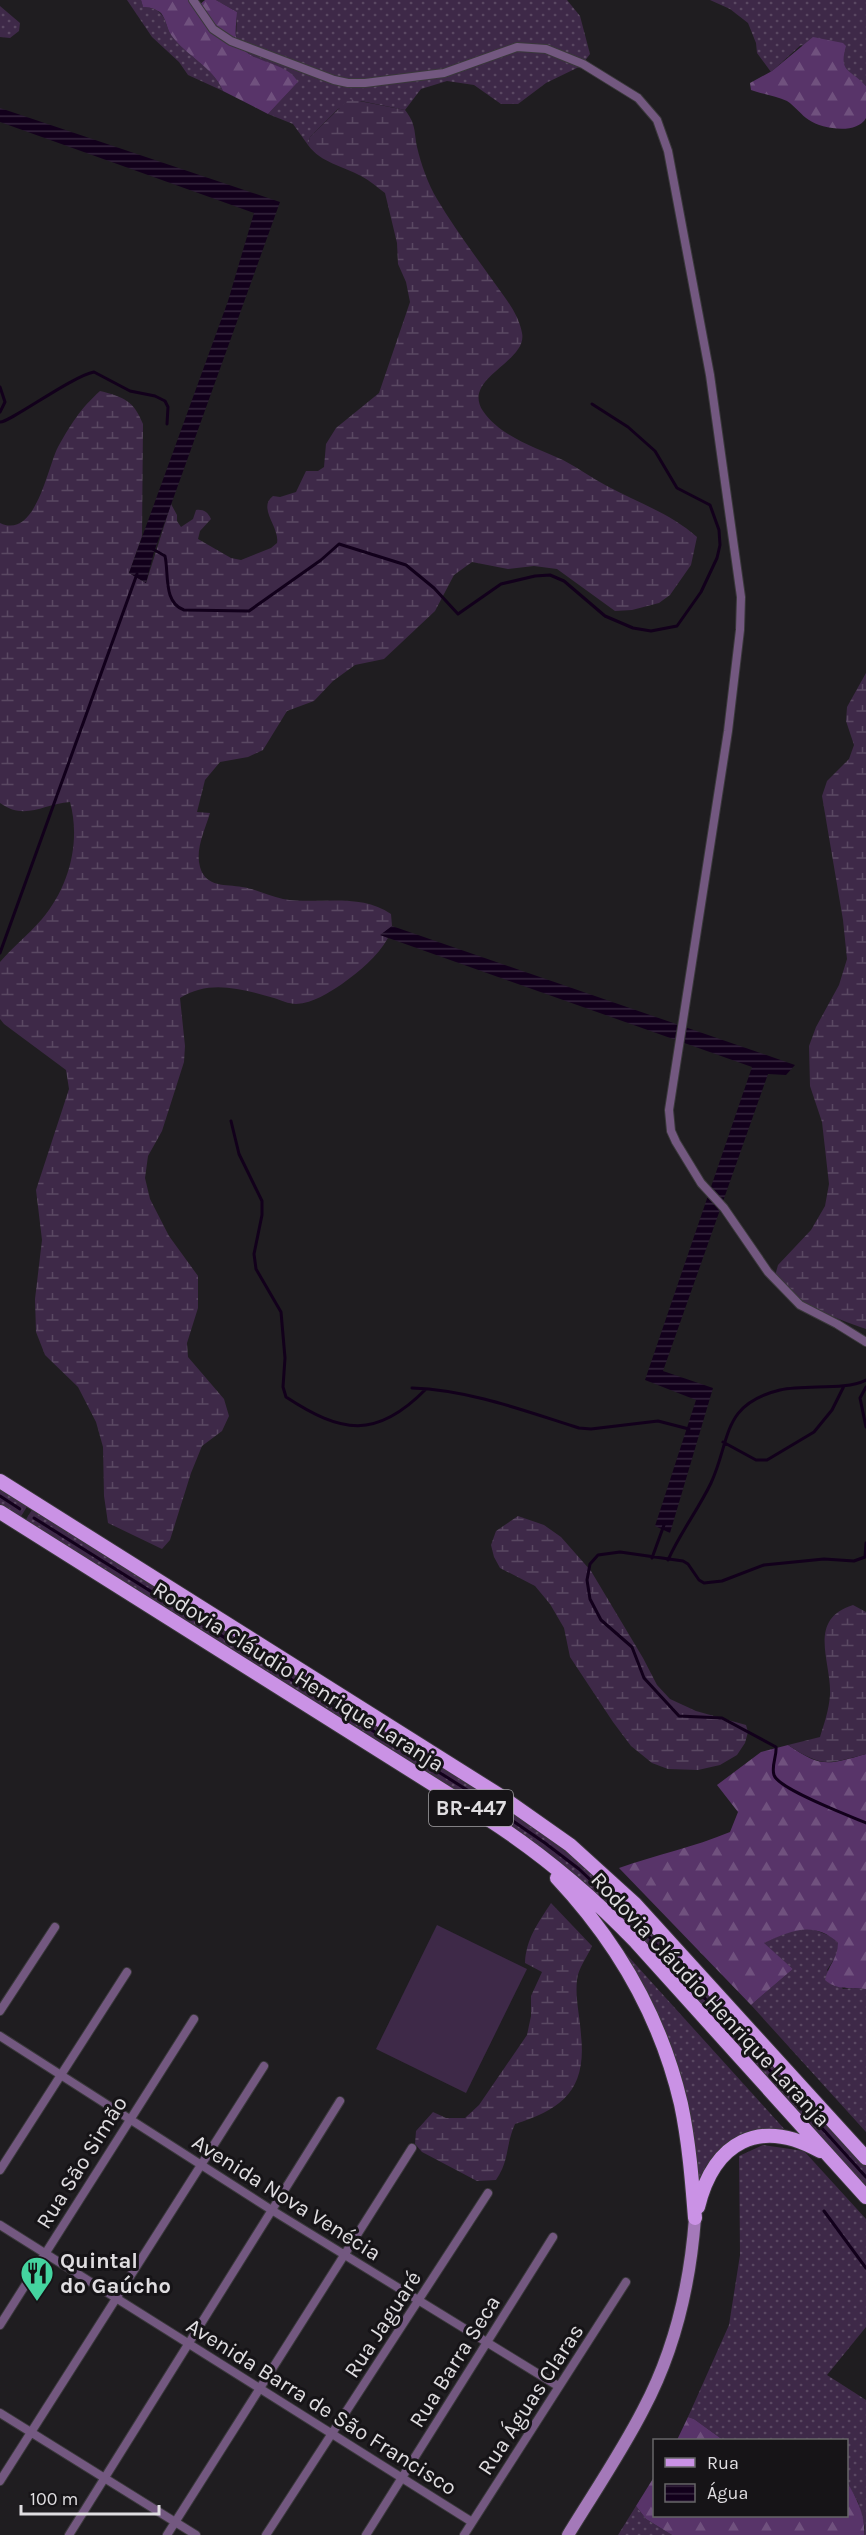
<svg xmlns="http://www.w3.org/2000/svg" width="866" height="2535" font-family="Karla,sans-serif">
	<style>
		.grass { fill: url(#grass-dots) }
		.forest { fill: url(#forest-firs) }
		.wetland { fill: url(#wetland-marsh) }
		.garden { fill: #3e2948 }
		.water { fill: url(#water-rules) }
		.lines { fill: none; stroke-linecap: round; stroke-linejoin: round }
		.stream { stroke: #12001b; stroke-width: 3 }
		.minor-casing { stroke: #3a383b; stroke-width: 10 }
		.secondary-casing { stroke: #3a383b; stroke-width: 14 }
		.primary-casing { stroke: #3a383b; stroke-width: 16 }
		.minor { stroke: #735880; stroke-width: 8 }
		.secondary { stroke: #a479b9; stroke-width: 12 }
		.primary { stroke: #ca92e5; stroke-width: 14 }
		.labels { text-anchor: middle; stroke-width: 6; stroke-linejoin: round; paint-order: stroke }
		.shield { fill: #161417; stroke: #a3a1a4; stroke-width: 1.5 }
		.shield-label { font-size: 21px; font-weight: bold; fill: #e0dee1 }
		.street-label { font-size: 22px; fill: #e0dee1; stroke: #161417 }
		.poi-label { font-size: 22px; font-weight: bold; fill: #e0dee1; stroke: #161417; text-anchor: start }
	</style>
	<defs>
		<pattern id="grass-dots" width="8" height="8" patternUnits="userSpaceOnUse" patternTransform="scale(1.5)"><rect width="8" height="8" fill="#3e2948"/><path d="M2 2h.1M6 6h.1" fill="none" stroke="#5a4862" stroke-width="1.8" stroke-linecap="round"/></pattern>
		<pattern id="forest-firs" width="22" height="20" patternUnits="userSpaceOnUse" patternTransform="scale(1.5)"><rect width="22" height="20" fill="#583469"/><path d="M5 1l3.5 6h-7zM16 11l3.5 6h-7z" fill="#70517e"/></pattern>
		<pattern id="wetland-marsh" width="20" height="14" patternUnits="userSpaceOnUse" patternTransform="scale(1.5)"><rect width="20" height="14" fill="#3e2948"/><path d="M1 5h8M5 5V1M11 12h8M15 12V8" fill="none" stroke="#5a4862"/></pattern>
		<pattern id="water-rules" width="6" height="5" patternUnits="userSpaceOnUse" patternTransform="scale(1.5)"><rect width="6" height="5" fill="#12001b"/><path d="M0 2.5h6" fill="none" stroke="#34253c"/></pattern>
	</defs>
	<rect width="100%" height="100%" fill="#1f1d20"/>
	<path class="grass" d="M127,0h14l2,7c6,0 14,2 18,7 5,5 6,15 10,21 15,21 42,32 52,56l-35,-16 -9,-13 -27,-25z
		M216,0h351l13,16 10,38 -9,12 -35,17 -28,21h-17l-27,-19 -27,-4 -26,8 -16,21 -44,-9 -23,8 -28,28 -2,8 -15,-21 -25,-10 29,-31 -54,-33 -7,-11 1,-27z
		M710,0h156v86l-21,-17 -4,-9 -40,-15 -30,27 -14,-19 -1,-10 -8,-20 -18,-14z
		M0,6l20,17 -1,8 -9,7 -10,-1z
		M0,1487l28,18 -8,13 -20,-13z
		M33,1508l511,324 67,54 255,278v24l-266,-290 -575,-377z
		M810,1928l20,8 8,7v10l-11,17 16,19 10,-1 13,1v143l-115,-127 42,-36 -30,-26 29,-13z
		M618,1945l169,187 -67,19 -14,15 -9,18c-8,-61 -13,-109 -38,-167 -9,-21 -36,-54 -41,-72z
		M763,2145l41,6 62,68v108l-39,48 39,25v135h-2l1,-7 -7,-26 -11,-20 -1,-42h-123l-29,-21 -6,-2 41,-92 11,-70 -1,-99z
		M636,2506l10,13 26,16h-54z"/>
	<path class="forest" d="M141,0h53l4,6 7,-6h11l21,12c0,8 -3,21 0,28 10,25 48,19 61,42l-30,32 -45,-23c-10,-24 -37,-35 -52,-56 -4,-6 -5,-16 -10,-22 -5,-4 -12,-6 -18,-6z
		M813,37l30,6 3,3c-8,27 5,23 20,40v32c-9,17 -44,11 -57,2 -8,-5 -14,-14 -22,-19 -10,-5 -25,-7 -36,-11l-1,-7 22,-12z
		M788,1745c34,23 39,20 78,9v235c-16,-2 -28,2 -41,-9 3,-14 13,-22 13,-37 -24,-23 -48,-12 -74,0l29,26 -42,36 -132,-137c37,-13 75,-21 111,-36l8,-20 -21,-27 44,-33z
		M688,2417l6,2 29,21h-46z
		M654,2477v39h192l1,-34c9,15 19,34 17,53h-192l-26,-16 -10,-13z"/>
	<path class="wetland" d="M349,99l56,11c11,14 9,21 12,37 4,17 11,37 20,52 17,29 39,58 59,86 10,14 23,30 26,48 6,29 -61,45 -39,78 18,26 52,36 80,49 15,8 29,18 44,26 31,17 63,27 90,51l-6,28 -21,30 -11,8 -27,7 -17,1 -58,-42 -23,-3 -26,3 -36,-7 -18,13 -19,36 -51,48 -29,6 -22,16 -19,20 -27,10 -24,39 -15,7 -28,5 -15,18 -8,32 13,1c-5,17 -15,36 -10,54 6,21 26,17 42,20 14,2 27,9 41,12 36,6 76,-7 108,15l1,12 -11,9 7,3c-11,19 -28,33 -46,46 -14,9 -28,19 -46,20 -7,0 -16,-4 -22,-6 -33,-9 -64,-19 -94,0l5,48 -1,16 -22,69 -14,25 -3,22 5,21 19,37 29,40v32l-11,35 1,14 36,42 5,17 -7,15 -20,15 -11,27 -21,67 -8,9 -54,-26 -4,-27 -1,-49 -7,-25 -18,-35 -33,-32 -9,-23 -1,-33 7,-59 -6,-50 33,-101 -3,-19 -62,-46 -4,-5v-57c13,-15 29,-28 42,-43 27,-32 39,-77 28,-117 -27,2 -45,19 -70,1v-280c36,17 47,-55 58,-76 13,-23 22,-38 42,-56 24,6 34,10 43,33l-1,112 -13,37 17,10 25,-79 6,11v6l4,6 12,-8 3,-9c7,-1 12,2 15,9l-11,12 -2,8 33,19 10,2 30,-12 6,-5c3,-16 -20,-35 -4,-47l7,1 16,-5 10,-21h12l6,-4 2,-23 10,-16 43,-35 31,-91 -4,-20 -8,-18 -1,-21 -12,-50c-8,-6 -16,-13 -24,-17 -18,-10 -40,-13 -53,-31l2,-8z
		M866,673v656c-31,-11 -72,-25 -91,-53l3,-11 33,-35 14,-24 4,-22 -7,-62 -12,-36 -1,-40 7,-19 23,-42 8,-26 -4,-39 -21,-124 5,-15 22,-22 5,-14 -8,-24 1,-14z
		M518,1516l26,9 17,12 30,34 52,87 14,27 13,14 26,12 50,14 2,7 -3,11 -8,12 -17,10 -22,5 -30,-1 -16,-6 -21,-17 -18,-24 -43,-65 -6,-29 -14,-24 -15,-18 -35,-18 -6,-11 -3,-12 5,-14z
		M853,1605l13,7v142c-39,10 -43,14 -78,-9l32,-8c4,-13 9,-27 10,-42 2,-33 -24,-75 23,-90z
		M551,1903l41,43c-5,11 -14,23 -15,34 -2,19 3,36 4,55 6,55 -19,74 -66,89 -10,23 -5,35 -19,56l-19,1 -55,-29 -7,-8 1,-13 17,-19 13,6h19l14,-13 48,-70 4,-19v-20l11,-24 -17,-9c1,-24 13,-40 26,-60z"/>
	<path class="garden" d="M437,1925l90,44 -61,124 -90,-44z"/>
	<path class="water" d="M0,108l280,94 -126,350 -8,31 -17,-10 99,-272 26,-88 -254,-91z
		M392,926l403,139 -9,10 -18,-1 -105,297 50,17 -43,145 -15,-7 41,-126 -51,-20 107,-313 -372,-132z"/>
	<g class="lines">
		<path class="stream" d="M0,387l5,15 -5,10
			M0,422c9,1 72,-46 94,-50l36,19 25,5 10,5 3,6 -1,17
			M151,548l14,8c4,17 -2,47 19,54l65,1 72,-51 18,-16 67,21 28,23 24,26 43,-30 34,-8 15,-1 14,6 41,35 28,12 18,3 26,-5 24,-34 16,-34 3,-13 -1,-15 -9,-25 -33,-17 -22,-37 -27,-24 -36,-23
			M0,953l137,-379
			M231,1121l8,33 23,47v14l-8,39 2,15 25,43 4,46 -2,29 3,10c55,36 90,43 140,-8
			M866,1387l-6,11 6,29
			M412,1388c58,2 113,23 167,40l12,1 67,-8 31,8
			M723,1442l33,18h11l47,-28 18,-22 12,-24
			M0,1496l20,13
			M34,1518l438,275 73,50 34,26 64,61 223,247
			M866,1543l-1,14 -11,4 -30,-2 -60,6 -42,16 -18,2 -5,-3 -11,-16 -5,-3 -63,-9 -22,3 -8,9 -3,16 3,19 11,21 31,27 12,31 35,38 43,2 54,29c1,9 -5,19 -2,28 4,14 76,41 92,48
			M652,1558l12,-33
			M668,1560c12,-27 30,-50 43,-77 20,-43 10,-79 69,-93 27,-6 64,1 86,-10
			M824,2211l42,57"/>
		<defs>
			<path id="minor" d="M193,0l20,29 18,12 103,39 14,3h17l79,-10 73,-26 29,2 37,15 55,34 19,22 11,31 42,224 31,222 -1,33 -12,101 -59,379 2,21 5,11 25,41 23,25 44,64 32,33 37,19 29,18
				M0,2011l55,-84
				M0,2036l270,173 288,177
				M0,2170l127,-198
				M0,2225l472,297
				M0,2325l194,-306
				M0,2413l196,122
				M0,2481l264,-415
				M69,2535l271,-434
				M167,2535l245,-387
				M266,2535l222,-342
				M366,2535l187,-298
				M464,2535l162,-253"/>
			<path id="secondary" d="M568,2535c25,-41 53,-82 75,-125 32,-60 47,-125 52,-192"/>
			<path id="primary" d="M0,1481l499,314 71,50 65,59 231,254
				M0,1512l485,305c56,36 105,77 151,125l230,255
				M557,1878c60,64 104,140 124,226 8,38 11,76 14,114
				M698,2207c16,-65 61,-90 122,-56"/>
		</defs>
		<use href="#minor" class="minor-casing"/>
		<use href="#secondary" class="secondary-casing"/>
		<use href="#primary" class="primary-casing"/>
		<use href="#minor" class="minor"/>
		<use href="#secondary" class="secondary"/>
		<use href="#primary" class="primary"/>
	</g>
	<defs>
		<symbol id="restaurant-pin" viewBox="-11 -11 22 30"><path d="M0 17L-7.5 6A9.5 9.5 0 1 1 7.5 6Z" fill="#44d49f" stroke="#161417"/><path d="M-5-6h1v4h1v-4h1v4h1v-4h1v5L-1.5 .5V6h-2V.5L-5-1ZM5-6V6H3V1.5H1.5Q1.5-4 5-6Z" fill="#111"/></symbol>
	</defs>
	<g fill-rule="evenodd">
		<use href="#restaurant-pin" x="18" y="2254" width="38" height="52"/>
	</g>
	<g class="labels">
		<rect class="shield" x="429" y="1790" width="84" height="36" rx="4.5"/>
		<g class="shield-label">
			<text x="471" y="1815">BR-447</text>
		</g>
		<g class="street-label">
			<text transform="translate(299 1676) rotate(32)" y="8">Rodovia Cláudio Henrique Laranja</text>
			<text transform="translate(711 1999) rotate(47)" y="8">Rodovia Cláudio Henrique Laranja</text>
			<text transform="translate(81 2162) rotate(-58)" y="8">Rua São Simão</text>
			<text transform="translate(287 2197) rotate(32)" y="8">Avenida Nova Venécia</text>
			<text transform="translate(382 2324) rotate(-57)" y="8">Rua Jaguaré</text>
			<text transform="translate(454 2361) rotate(-58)" y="8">Rua Barra Seca</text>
			<text transform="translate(530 2399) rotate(-57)" y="8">Rua Águas Claras</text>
			<text transform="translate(322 2406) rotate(32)" y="8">Avenida Barra de São Francisco</text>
		</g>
		<g class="poi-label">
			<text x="60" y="2268">Quintal<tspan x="60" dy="25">do Gaúcho</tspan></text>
		</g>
	</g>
	<rect x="653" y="2439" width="195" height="78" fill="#161417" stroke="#676568" stroke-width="1.5"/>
	<rect x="665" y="2458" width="30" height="9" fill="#ca92e5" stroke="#676568" stroke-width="1.5"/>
	<text x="707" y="2469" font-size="18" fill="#e0dee1">Rua</text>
	<rect x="665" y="2484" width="30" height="18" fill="url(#water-rules)" stroke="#676568" stroke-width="1.5"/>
	<text x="707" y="2499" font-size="18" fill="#e0dee1">Água</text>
	<path d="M21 2505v9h138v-9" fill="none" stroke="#e0dee1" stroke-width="3"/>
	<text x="30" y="2505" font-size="18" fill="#e0dee1" stroke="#161417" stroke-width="4.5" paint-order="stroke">100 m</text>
</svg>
